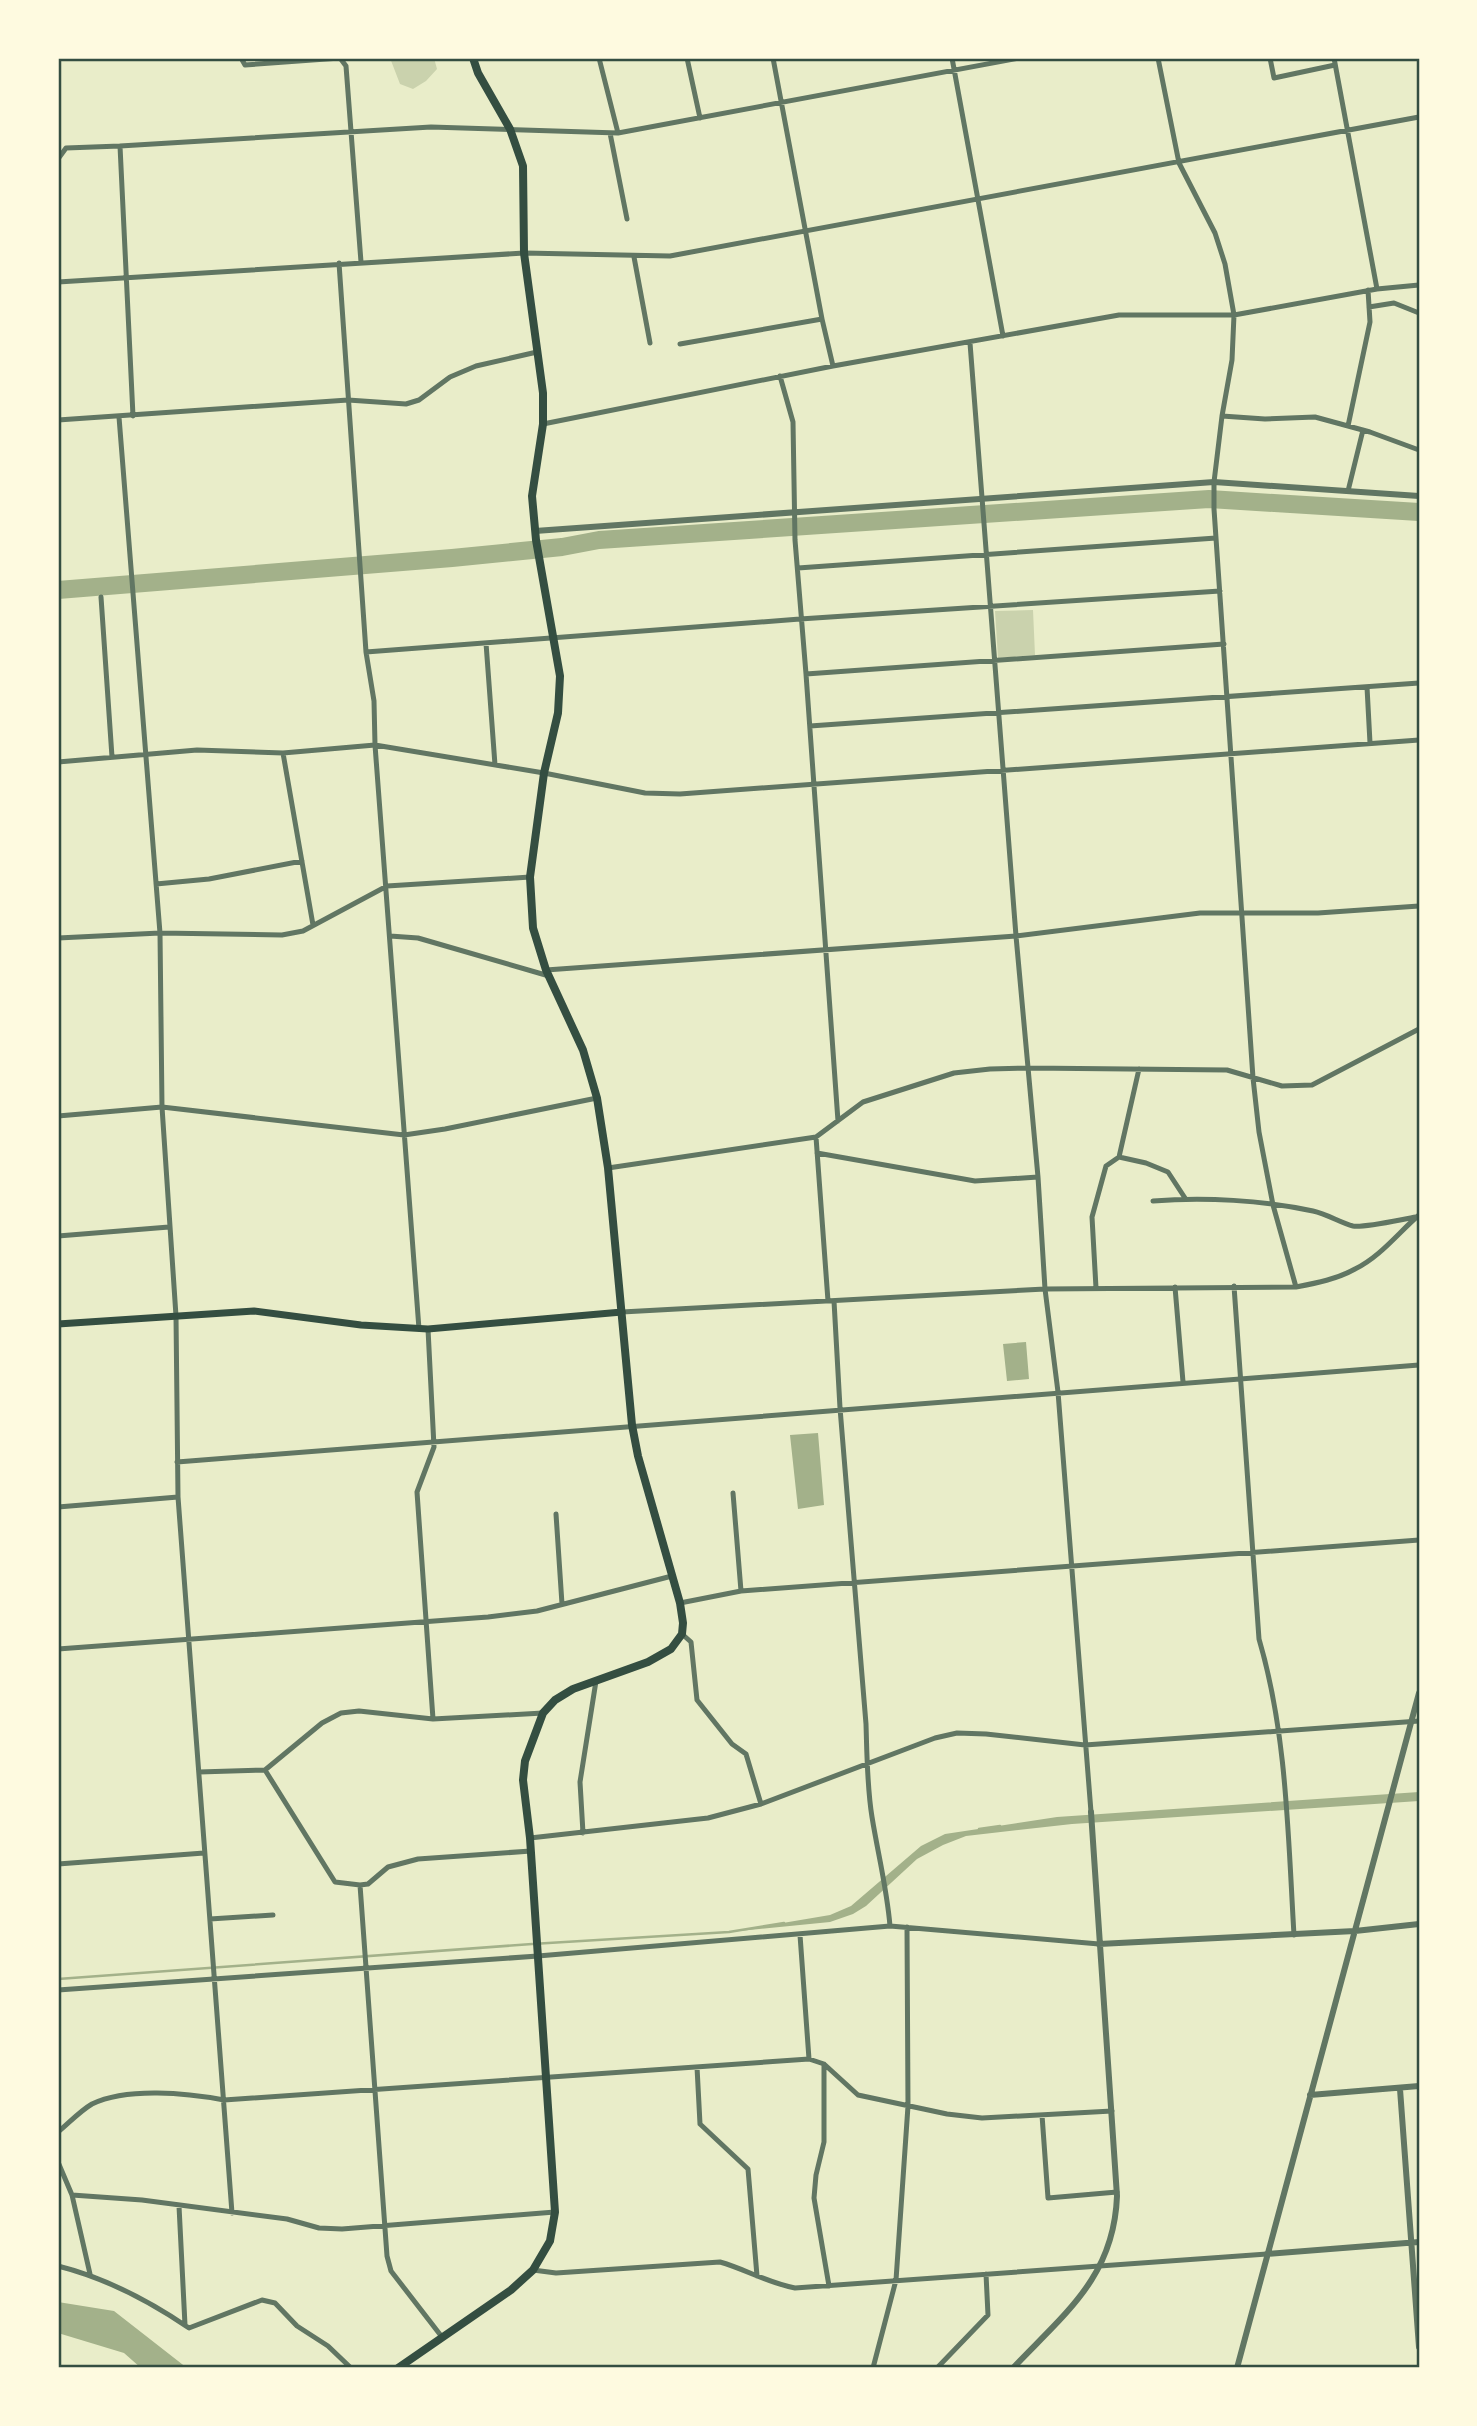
<svg xmlns="http://www.w3.org/2000/svg" width="1477" height="2426" font-family="Raleway,sans-serif">
	<style>
		.green { fill: #cad2ad }
		.water { fill: #a3b18a }
		.lines { fill: none; stroke-linecap: round; stroke-linejoin: round }
		.stream { stroke: #a3b18a; stroke-width: 2.5 }
		.river { stroke: #a3b18a; stroke-width: 18 }
		.minor { stroke: #617663; stroke-width: 5 }
		.tertiary { stroke: #617663; stroke-width: 6 }
		.secondary { stroke: #344e41; stroke-width: 7 }
		.primary { stroke: #344e41; stroke-width: 8 }
		.neatline { fill: none; stroke: #344e41; stroke-width: 2.5 }
	</style>
	<rect width="100%" height="100%" fill="#e9edc9"/>
	<path class="green" d="M390,58h44l3,11 -11,12 -13,8 -13,-5z
		M1033,610l2,45 -37,3 -3,-47z"/>
	<path class="water" d="M1026,1342l3,37 -22,2 -4,-37z
		M818,1433l6,72 -26,4 -8,-74z
		M1419,1792v9l-347,23 -106,12 -23,9 -26,14 -51,47 -13,8 -23,8 -101,10 101,-17 21,-9 70,-60 24,-12 112,-17z
		M58,2302l56,9 73,57h-46l-17,-15 -66,-20z"/>
	<g class="lines">
		<path class="stream" d="M979,1829l21,-3
			M58,1979l474,-35 197,-12 55,-9"/>
		<path class="river" d="M58,590l394,-32 110,-11 37,-7 610,-41 210,13"/>
		<path class="minor" d="M241,58l4,7 95,-7 6,8 15,196
			M599,58l19,75
			M687,58l13,60
			M773,58l49,261 11,47
			M952,58l51,278
			M1158,58l21,105 36,70 10,31 9,51 -2,45 -10,56 -8,66v27l39,569 6,54 14,73 23,82
			M1270,58l4,20 61,-13
			M1334,58l43,231
			M610,133l17,86
			M58,159l8,-11 54,-2
			M634,257l16,86
			M339,263l27,389 8,49 1,44 44,584
			M58,282l466,-29 146,3 749,-139
			M1369,307l25,-4 25,10
			M970,343l46,593 22,241 7,112 13,103 33,420
			M680,344l142,-25
			M780,376l13,46 2,118 11,134 32,447
			M133,416l-13,-270 311,-19 187,6 401,-75
			M1222,416l43,3 50,-2 55,15 49,18
			M119,417l41,516 2,174 14,209 2,181 54,716
			M58,420l290,-20 58,4 13,-4 31,-23 26,-11 61,-14
			M543,424l290,-58 286,-51h115l143,-26 42,-4
			M1348,426l22,-104 -2,-32
			M1348,491l15,-61
			M798,568l418,-30
			M101,597l11,160
			M486,643l9,122
			M366,652l434,-33 420,-28
			M806,674l418,-30
			M1367,687l3,56
			M810,726l609,-43
			M283,753l30,172
			M58,762l139,-12 86,3 92,-8 169,28 101,20 35,1 739,-54
			M156,884l53,-5 93,-18
			M390,936l28,2 131,38
			M58,938l102,-5 122,2 21,-4 84,-45 143,-9
			M546,970l470,-34 184,-23h118l101,-7
			M58,1116l104,-9 242,28 41,-6 152,-31
			M816,1137l12,164
			M817,1153l158,28 63,-4
			M1119,1157l27,6 22,9 17,26
			M608,1168l208,-31 47,-35 91,-29 36,-4 39,-1 198,2 55,16 30,-1 107,-56
			M1153,1201c50,-4 111,-1 160,10 14,3 28,12 40,15 11,2 50,-7 63,-9
			M58,1236l111,-9
			M1234,1286l25,353c28,95 29,197 35,296
			M1175,1287l8,95
			M1096,1288l-4,-71 14,-51 13,-9 20,-88
			M834,1301l6,107 26,316c1,31 1,63 6,93 6,37 15,72 18,109
			M622,1312l423,-23 251,-2c21,-4 41,-8 59,-18 25,-12 44,-37 64,-54
			M428,1329l6,118 -17,45 16,227
			M177,1462l1242,-97
			M733,1493l8,98
			M58,1507l120,-10
			M556,1514l6,90
			M680,1603l61,-12 678,-51
			M682,1634l9,8 6,58 35,44 14,10 15,50
			M58,1649l430,-32 49,-6 135,-35
			M265,1770l70,112 25,3 8,-1 20,-17 30,-8 113,-8
			M199,1772l66,-2 57,-47 19,-10 18,-2 74,8 110,-6
			M583,1833l-3,-51 16,-101
			M530,1838l178,-20 53,-14 174,-66 22,-5 29,1 99,11 334,-24
			M58,1864l146,-11
			M360,1885l27,371 4,15 51,66
			M210,1919l63,-4
			M800,1935l9,124
			M58,1990l480,-34 352,-30 209,18
			M824,2064v78l-8,33 -2,23 15,88
			M697,2067l3,57 48,45 9,107
			M1042,2115l6,83 69,-6
			M58,2132c11,-9 22,-21 34,-28 35,-17 95,-11 132,-4l585,-41 15,5 34,31 89,19 35,4 130,-7
			M58,2162l14,33 18,79
			M72,2195l70,5 145,19 32,9 23,1 213,-17
			M179,2206l6,119
			M58,2266c48,12 90,34 131,62l73,-28 13,3 22,23 31,20 23,22
			M533,2270l23,3 164,-11c25,7 48,21 75,26l472,-34
			M873,2368l23,-88 12,-174 -1,-179
			M937,2368l51,-53 -2,-41"/>
		<path class="tertiary" d="M535,531l679,-49 205,14
			M1099,1944l256,-13 64,-7
			M1400,2089l19,258
			M1310,2095l109,-9
			M1267,2254l152,-12
			M1013,2368c52,-55 101,-91 104,-172l-26,-384
			M1237,2368l182,-675"/>
		<path class="secondary" d="M58,1324l196,-13 107,14 67,4 194,-17"/>
		<path class="primary" d="M398,2368l113,-78 22,-20 17,-29 5,-29 -25,-374 -7,-58 2,-19 18,-48 12,-13 18,-11 75,-27 23,-13 11,-15 1,-11 -3,-20 -42,-147 -6,-31 -24,-257 -11,-70 -14,-48 -37,-80 -13,-42 -3,-51 14,-104 14,-60 2,-37 -24,-136 -4,-44 11,-72v-31l-19,-140 -1,-87 -13,-37 -32,-56 -5,-15"/>
	</g>
	<rect width="1477" height="2426" fill="none" stroke="#fefae0" stroke-width="119"/>
	<rect x="60" y="60" width="1358" height="2306" class="neatline"/>
</svg>
